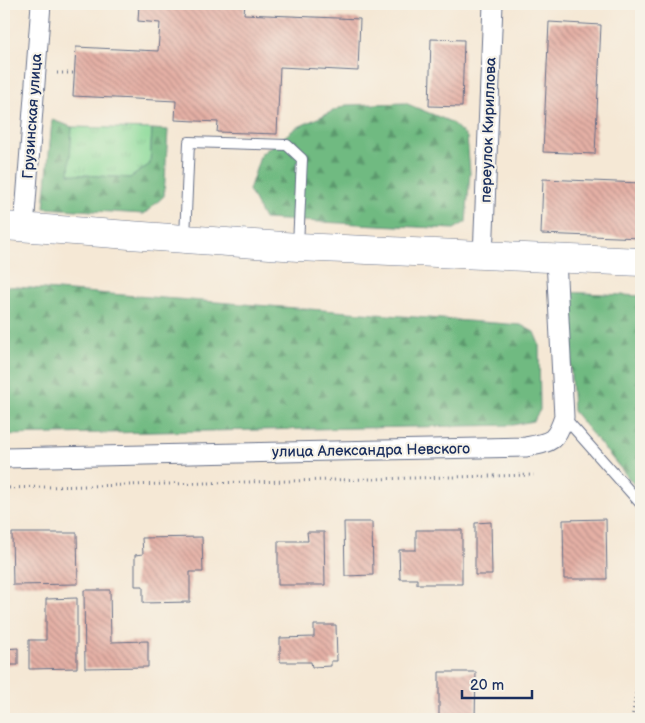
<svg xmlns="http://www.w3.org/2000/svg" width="645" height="723" font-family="'Balsamiq Sans',sans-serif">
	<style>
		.grass { fill: url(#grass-tufts); stroke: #53847c }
		.forest { fill: url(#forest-firs); stroke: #467470 }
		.building { fill: url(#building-back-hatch) }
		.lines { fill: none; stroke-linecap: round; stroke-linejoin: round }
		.lane-casing { stroke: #677088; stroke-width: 12 }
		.street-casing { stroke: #677088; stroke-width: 21 }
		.secondary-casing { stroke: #677088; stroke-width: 29 }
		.path { stroke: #677088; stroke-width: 3; stroke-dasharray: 1 4; stroke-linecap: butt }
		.lane { stroke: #fff; stroke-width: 10 }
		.street { stroke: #fff; stroke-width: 19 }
		.secondary { stroke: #fff; stroke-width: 28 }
		.labels { text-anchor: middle; stroke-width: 4.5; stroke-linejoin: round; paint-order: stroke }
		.street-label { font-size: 15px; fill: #1b2f5e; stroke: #f7f3e8 }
	</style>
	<defs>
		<pattern id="grass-tufts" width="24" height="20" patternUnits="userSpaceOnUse" patternTransform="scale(1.25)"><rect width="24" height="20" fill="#8bda99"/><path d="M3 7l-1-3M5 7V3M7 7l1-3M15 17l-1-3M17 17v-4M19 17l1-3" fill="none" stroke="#77bb86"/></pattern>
		<pattern id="forest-firs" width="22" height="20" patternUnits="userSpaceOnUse" patternTransform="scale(1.25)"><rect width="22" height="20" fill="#70ba81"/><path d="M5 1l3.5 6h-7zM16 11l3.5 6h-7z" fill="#5b986d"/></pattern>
		<pattern id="building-back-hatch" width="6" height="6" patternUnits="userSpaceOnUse" patternTransform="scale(1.25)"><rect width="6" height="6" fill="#e5b0a5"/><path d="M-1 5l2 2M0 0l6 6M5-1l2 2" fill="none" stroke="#b9908a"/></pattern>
	</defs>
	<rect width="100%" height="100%" fill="#f7f3e8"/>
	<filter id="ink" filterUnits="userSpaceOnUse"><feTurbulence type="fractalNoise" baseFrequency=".02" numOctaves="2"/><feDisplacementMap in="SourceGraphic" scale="10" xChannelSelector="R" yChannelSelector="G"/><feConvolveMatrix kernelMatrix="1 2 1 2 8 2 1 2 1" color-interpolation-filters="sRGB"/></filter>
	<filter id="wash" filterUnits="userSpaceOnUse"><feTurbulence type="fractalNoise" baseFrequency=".0096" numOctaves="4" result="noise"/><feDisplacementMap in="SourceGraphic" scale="20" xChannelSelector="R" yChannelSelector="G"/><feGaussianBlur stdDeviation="1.12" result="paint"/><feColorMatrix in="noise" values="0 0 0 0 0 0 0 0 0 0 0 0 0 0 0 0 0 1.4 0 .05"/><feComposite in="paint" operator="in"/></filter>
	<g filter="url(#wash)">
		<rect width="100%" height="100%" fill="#f5e8d5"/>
		<path class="grass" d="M72,127l80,2 -2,35 -20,14 -62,-4z"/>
		<path class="forest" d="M405,103l46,19 16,15 3,36 -4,49 -12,7 -190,-10 -15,-29 12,-36 35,-26 50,-23z
			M52,120l20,7 -3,47 61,4 20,-14 2,-35 16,1 -4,66 -20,18 -100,-6z
			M4,286l517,39 13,7 5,12 1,66 -7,11 -20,4 -509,10z
			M566,292l75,4v197l-68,-82z"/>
		<g id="blocks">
			<path class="building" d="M139,4h106l-1,10 116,5 -2,52 -78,-4 -3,67 -60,-2 1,-10 -43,-2 1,-19 -103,-5 3,-49 82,4 2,-28 -22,-2z
				M549,22l52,3 -6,129 -52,-2z
				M431,39l33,1 -2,67 -33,-1z
				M543,179l98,4v55l-100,-4z
				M606,519l1,60h-43l-1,-59z
				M344,522h28l1,53 -28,1z
				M491,522l1,53h-17v-52z
				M416,530h46v54h-45v-5h-17l-1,-29h17z
				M307,532h17l1,53h-47v-44h30z
				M12,533h65l1,51 -65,1z
				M202,537l1,35h-13v30l-47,1v-17h-8v-31l8,-1 -1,-16z
				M84,590h26l1,52 37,-1v26l-63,1z
				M77,598v70l-48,1v-29h17v-41z
				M314,625h22l1,36h-6v5l-19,1 -1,-5h-31v-24l34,-1z
				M18,648v17h-14v-16z
				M439,672h37l-1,47h-36z"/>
		</g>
	</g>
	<g filter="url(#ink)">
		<use href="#blocks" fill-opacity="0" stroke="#677088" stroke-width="1"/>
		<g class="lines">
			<defs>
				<path id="lane" d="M185,238l4,-96 98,3 15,14 -4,86
					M564,417l77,87
					M641,550v33"/>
				<path id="street" d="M24,228l17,-224
					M483,257l10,-253
					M4,458l522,-11c25,-5 30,-5 38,-30l-8,-158"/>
				<path id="secondary" d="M4,226l294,21 343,15"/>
			</defs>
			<use href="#lane" class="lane-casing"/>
			<use href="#street" class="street-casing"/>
			<use href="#secondary" class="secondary-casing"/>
			<path class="path" d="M57,73h17
				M4,488l530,-13
				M632,719l9,-61"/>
			<use href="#lane" class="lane"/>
			<use href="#street" class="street"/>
			<use href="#secondary" class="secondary"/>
		</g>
	</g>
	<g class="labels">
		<g class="street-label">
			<text transform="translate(32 116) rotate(-86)" y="5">Грузинская улица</text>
			<text transform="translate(488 130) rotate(-88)" y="5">переулок Кириллова</text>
			<text transform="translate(371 450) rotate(-1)" y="5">улица Александра Невского</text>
		</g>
	</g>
	<rect width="645" height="723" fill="none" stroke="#f7f3e8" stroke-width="20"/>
	<path d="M462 690v8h70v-8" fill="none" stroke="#1b2f5e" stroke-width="2.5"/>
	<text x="470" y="690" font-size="15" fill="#1b2f5e" stroke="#f7f3e8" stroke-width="4" paint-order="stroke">20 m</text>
</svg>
